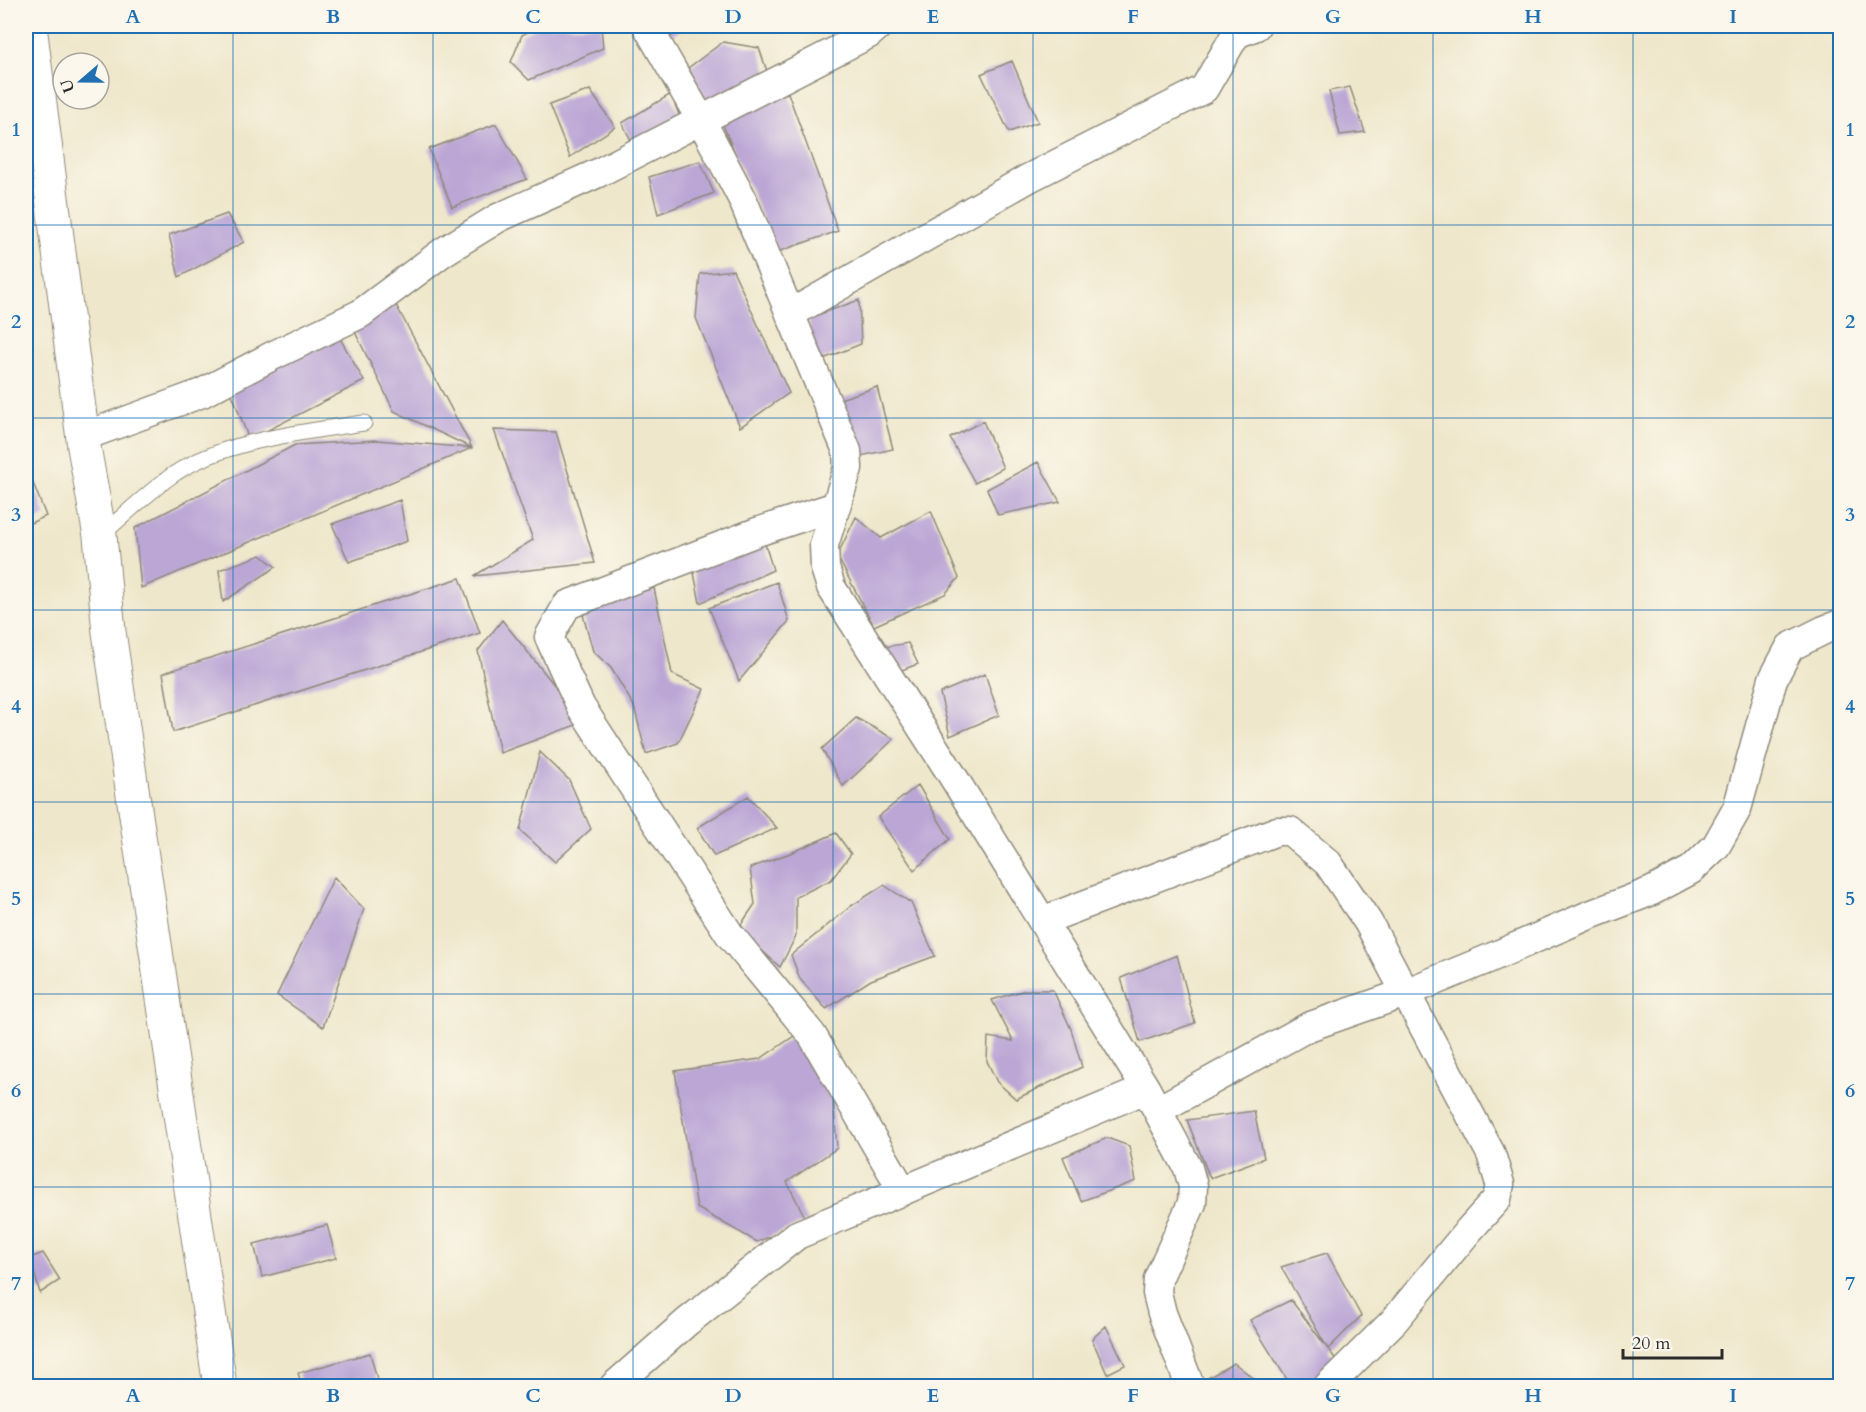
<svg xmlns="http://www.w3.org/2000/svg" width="1866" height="1412" font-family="Cardo,serif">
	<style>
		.building { fill: #bca6d5 }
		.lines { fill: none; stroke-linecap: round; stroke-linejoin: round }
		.lane-casing { stroke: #8d897b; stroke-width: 17 }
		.street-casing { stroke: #8d897b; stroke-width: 31 }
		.primary-casing { stroke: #8d897b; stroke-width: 35 }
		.lane { stroke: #fff; stroke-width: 15 }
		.street { stroke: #fff; stroke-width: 28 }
		.primary { stroke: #fff; stroke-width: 33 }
		.grid { fill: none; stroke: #1f6fb2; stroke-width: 1.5; stroke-opacity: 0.55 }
		.neatline { fill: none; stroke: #1f6fb2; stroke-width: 2 }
		.grid-label { font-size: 20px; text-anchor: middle; font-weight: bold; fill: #1f6fb2 }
	</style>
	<rect width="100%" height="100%" fill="#fbf7ec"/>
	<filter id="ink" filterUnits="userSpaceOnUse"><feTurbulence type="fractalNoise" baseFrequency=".0167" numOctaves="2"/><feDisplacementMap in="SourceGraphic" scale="12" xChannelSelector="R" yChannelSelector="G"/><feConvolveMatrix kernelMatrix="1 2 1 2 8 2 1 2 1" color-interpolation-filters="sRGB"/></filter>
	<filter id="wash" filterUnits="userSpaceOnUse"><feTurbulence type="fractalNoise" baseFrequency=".008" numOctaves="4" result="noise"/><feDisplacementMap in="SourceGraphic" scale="24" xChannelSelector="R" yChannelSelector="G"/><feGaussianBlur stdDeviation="1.35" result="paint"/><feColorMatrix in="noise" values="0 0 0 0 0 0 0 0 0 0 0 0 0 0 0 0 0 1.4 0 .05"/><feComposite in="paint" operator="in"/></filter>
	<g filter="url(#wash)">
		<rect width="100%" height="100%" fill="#efe7cb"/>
		<g id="blocks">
			<path class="building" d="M539,26h62l2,22 -74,32 -18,-18 11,-27z
				M647,26h39l-28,19z
				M819,26h34v1l-31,5z
				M723,42l36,6 9,26 -59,31 -21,-37z
				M1012,61l26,61 -29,10 -28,-58z
				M1350,87l15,45 -25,3 -11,-44z
				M590,90l25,37 -45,30 -21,-52z
				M788,93l50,138 -61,21 -60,-141z
				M671,94l10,26 -50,20 -9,-17z
				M496,124l31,55 -75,28 -23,-58z
				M700,161l14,32 -56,21 -9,-37z
				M227,214l17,28 -65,35 -10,-42z
				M733,270l56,123 -49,34 -44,-109 4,-44z
				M859,300l2,44 -50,20 -2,-46z
				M395,303l77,145 -331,140 -6,-60 160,-83 82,-5 95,8 -78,-37 -41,-83z
				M337,333l27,48 -115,59 -21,-57z
				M877,387l16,62 -32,7 -21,-57z
				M983,421l20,47 -28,15 -25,-45z
				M494,430l62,2 39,131 -121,13 59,-36z
				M1038,462l22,40 -62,13 -11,-26z
				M26,465l20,51 -20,9z
				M400,500l7,41 -58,21 -17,-38z
				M931,511l28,67 -14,16 -71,32 -37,-70 19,-39 25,21z
				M763,537l10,33 -73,33 -7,-35z
				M261,555l15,12 -53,35 -4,-32z
				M460,578l20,55 -307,99 -10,-59z
				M777,582l12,39 -50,60 -30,-73z
				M654,588l18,86 32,15 -26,54 -32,11 -12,-48 -23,-38 -18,-17 -10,-36 44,-19z
				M502,620l82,102 -84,31 -22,-102z
				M908,643l10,21 -30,11 -4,-28z
				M985,674l14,41 -49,21 -10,-43z
				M856,718l38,21 -51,47 -21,-37z
				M540,752l29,28 22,49 -36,33 -35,-32z
				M918,785l32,54 -36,31 -36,-53z
				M748,796l29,32 -63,28 -17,-28z
				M836,833l15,21 -20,26 -35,17v39l-16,31 -42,-38 17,-25 -5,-36 43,-16z
				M334,877l30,32 -41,118 -46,-32z
				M884,885l27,18 24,53 -64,24 -45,29 -26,-30 -9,-24 60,-49z
				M1177,955l18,68 -55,19 -19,-64z
				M1025,990h28l18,39 11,38 -66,32 -19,-17 -10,-21 1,-24 25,4 -21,-41z
				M800,1032l32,50 5,66 -50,34 20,39 -50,21 -60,-34 -22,-137 85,-12z
				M1254,1111l10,47 -54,20 -23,-58z
				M1107,1138l22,8 7,35 -55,20 -18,-44z
				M327,1225l9,33 -74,19 -8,-33z
				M43,1253l17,27 -20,13 -10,-35z
				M1327,1253l34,63 -33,33 -47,-82z
				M1291,1300l49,65 -21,21h-28l-41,-66z
				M1106,1326l19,39 -18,9 -15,-35z
				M370,1353l9,33h-77l-4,-13z
				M1234,1363l23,18 1,5h-60l-1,-2z"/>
		</g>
	</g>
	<g filter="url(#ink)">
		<use href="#blocks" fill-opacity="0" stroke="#8d897b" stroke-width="1.5"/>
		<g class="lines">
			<defs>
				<path id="lane" d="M100,536c24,-20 48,-44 74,-62 50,-34 131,-42 190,-51"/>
				<path id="street" d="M647,26l54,94 41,78 105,253 1,17 -24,77 1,23 6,19 121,188 194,314 42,79 5,18 -1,17 -34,76 -1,14 5,20 28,73
					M790,314l239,-136 175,-89 32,-55 20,-8
					M82,437l120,-44 70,-37 88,-42 83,-62 55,-34 100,-45 271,-139 9,-8
					M836,506l-79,26 -190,73 -18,32 32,70 149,228 82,100 91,156
					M1042,921l235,-90h13l38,32 40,59 123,232 9,30 -3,15 -28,31 -75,91 -66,65
					M1158,1110l150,-83 97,-34 83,-34 99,-43 65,-25 39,-21 25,-24 21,-37 36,-130 17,-32 34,-17 16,-6
					M614,1386l73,-64 110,-87 349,-146"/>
				<path id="primary" d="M30,26l54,421 16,89 9,96 111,754"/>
			</defs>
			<use href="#lane" class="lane-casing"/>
			<use href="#street" class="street-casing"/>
			<use href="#primary" class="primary-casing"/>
			<use href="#lane" class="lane"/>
			<use href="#street" class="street"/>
			<use href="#primary" class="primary"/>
		</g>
	</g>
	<path class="grid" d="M233,26v1360M433,26v1360M633,26v1360M833,26v1360M1033,26v1360M1233,26v1360M1433,26v1360M1633,26v1360M26,225h1814M26,418h1814M26,610h1814M26,802h1814M26,994h1814M26,1187h1814"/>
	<rect width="1866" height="1412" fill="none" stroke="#fbf7ec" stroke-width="66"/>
	<g transform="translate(81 81) rotate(250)"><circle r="28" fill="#fbf7ec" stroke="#a8a59f" stroke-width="1.5"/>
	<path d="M0-4.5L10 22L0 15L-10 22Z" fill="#1f6fb2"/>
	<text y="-9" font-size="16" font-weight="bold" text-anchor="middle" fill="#2b2b2b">U</text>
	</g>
	<path d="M1623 1349v9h99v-9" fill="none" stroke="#2b2b2b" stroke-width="3"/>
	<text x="1632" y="1349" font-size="18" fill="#2b2b2b" stroke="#fbf7ec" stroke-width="4.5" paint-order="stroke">20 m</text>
	<rect x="33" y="33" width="1800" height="1346" class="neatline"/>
	<g class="grid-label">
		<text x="133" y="23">A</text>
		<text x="333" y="23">B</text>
		<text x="533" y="23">C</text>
		<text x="733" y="23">D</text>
		<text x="933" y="23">E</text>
		<text x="1133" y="23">F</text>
		<text x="1333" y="23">G</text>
		<text x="1533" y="23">H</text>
		<text x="1733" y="23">I</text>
		<text x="16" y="136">1</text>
		<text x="1850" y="136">1</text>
		<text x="16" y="328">2</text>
		<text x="1850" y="328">2</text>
		<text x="16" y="521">3</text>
		<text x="1850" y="521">3</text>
		<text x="16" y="713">4</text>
		<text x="1850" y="713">4</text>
		<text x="16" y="905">5</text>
		<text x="1850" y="905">5</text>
		<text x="16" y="1097">6</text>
		<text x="1850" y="1097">6</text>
		<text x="16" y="1290">7</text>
		<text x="1850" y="1290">7</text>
		<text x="133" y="1402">A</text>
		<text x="333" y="1402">B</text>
		<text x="533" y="1402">C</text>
		<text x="733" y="1402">D</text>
		<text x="933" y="1402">E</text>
		<text x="1133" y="1402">F</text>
		<text x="1333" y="1402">G</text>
		<text x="1533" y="1402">H</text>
		<text x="1733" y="1402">I</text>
	</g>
</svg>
